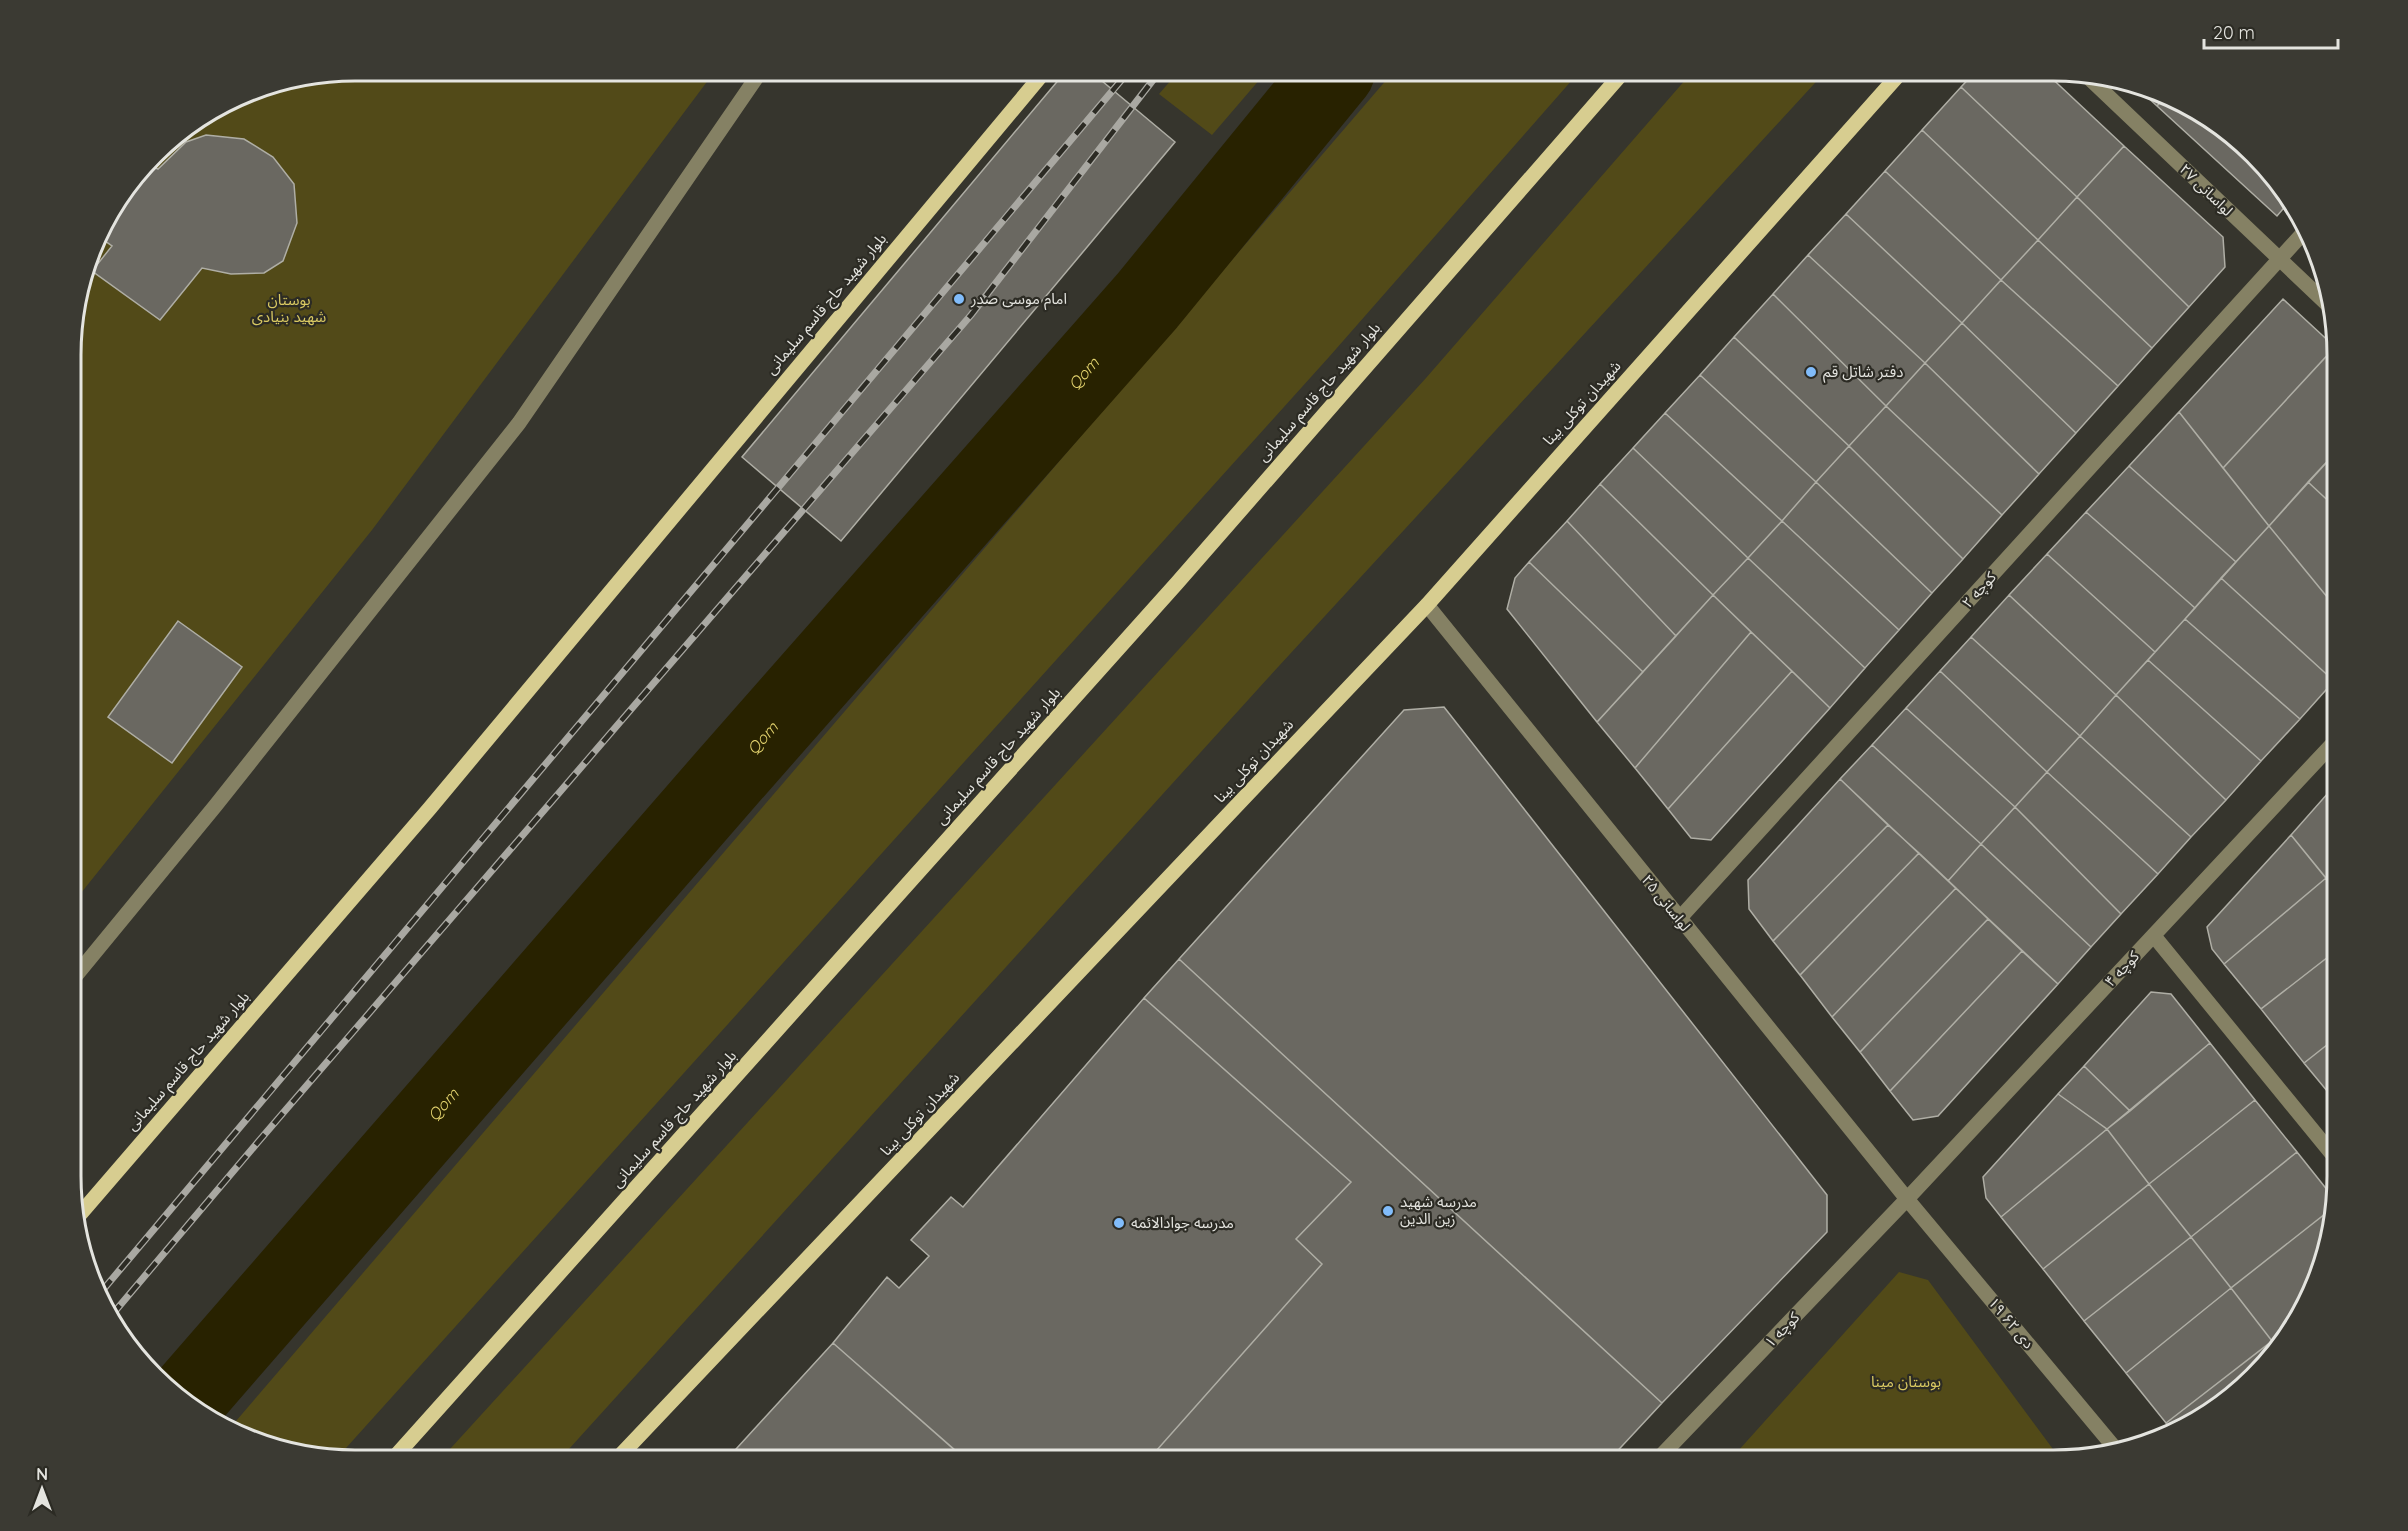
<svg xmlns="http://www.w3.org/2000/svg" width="2408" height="1531" font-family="Quicksand,'Noto Sans Arabic',sans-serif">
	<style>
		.green { fill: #524a18 }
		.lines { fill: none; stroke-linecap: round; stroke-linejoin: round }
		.river { stroke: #282200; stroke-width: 80 }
		.building { fill: #6a6861; stroke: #afaea5; stroke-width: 1.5 }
		.minor { stroke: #858164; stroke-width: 15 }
		.major { stroke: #d7cd90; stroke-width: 15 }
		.rail-casing { stroke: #a9a8a2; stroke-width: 7 }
		.rail { stroke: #2c2b24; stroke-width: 4.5; stroke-dasharray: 14; stroke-linecap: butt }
		.poi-dot { fill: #81bcfa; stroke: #2c2b24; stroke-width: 2 }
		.labels { text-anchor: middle; stroke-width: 4.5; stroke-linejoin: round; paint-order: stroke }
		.street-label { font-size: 15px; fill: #e4e4df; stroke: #2c2b24 }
		.poi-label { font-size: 15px; fill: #e4e4df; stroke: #2c2b24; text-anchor: start }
		.park-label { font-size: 15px; fill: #d9c962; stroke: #2c2b24 }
		.water-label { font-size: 16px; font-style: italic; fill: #e4d46e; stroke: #2c2b24 }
		.rim { fill: none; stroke: #e4e4df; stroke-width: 3 }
	</style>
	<rect width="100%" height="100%" fill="#36352d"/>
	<path class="green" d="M355,71h360l-343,459 -299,373v-585l27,-89 67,-88 79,-49z
		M1179,71h88l-55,64 -53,-41z
		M1394,71h186l-251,286 -992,1101 -56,-7 -51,-23z
		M1693,71h133l-558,607 -709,782h-119l986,-1082z
		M1899,1272l29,8 133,180h-314l-9,-9z"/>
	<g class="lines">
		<path class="river" id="s1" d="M185,1401l541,-622 421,-478 188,-230"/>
	</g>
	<path class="building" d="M1066,71h24l85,71 -334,399 -99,-84z
		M1976,71h68l80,75 -47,51 -116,-110z
		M2132,83l12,2 22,11 -9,10z
		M1961,87l116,110 -39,43 -116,-110z
		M2166,96l45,22 78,84 -12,14 -120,-110z
		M1922,130l116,110 -37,40 -116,-109z
		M206,135l38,4 29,18 21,27 3,39 -14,38 -19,12 -33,1 -29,-6 -42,52 -68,-49 20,-25 -14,-10 32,-41 -3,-2 22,-28 9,4 28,-27z
		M2124,146l99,91 2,30 -36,40 -112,-110z
		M1885,171l116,109 -39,43 -116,-109z
		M2077,197l112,110 -37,41 -114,-108z
		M1846,214l116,109 -37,40 -117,-108z
		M2038,240l114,108 -34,38 -117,-106z
		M1808,255l117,108 -39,43 -113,-112z
		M2001,280l117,106 -42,47 -114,-110z
		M1773,294l113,112 -37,40 -115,-109z
		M2283,299l52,48 -112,121 -44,-56z
		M1962,323l114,110 -37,41 -114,-111z
		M1734,337l115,109 -33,36 -116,-107z
		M2335,347l2,104 -68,75 -46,-58z
		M1925,363l114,111 -37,41 -116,-109z
		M1700,375l116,107 -34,39 -117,-108z
		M1886,406l116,109 -39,44 -114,-113z
		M2179,412l90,114 -33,36 -107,-96z
		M1665,413l117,108 -34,37 -115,-110z
		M1849,446l114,113 -31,34 -116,-111z
		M1633,448l115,110 -35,37 -113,-111z
		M2337,451v58l-29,-27z
		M2129,466l107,96 -41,46 -109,-96z
		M1816,482l116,111 -33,37 -117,-109z
		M2308,482l29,27v100l-68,-83z
		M1600,484l113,111 -37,41 -109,-115z
		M2086,512l109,96 -40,44 -108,-98z
		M1567,521l109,115 -33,36 -114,-110z
		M1782,521l117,109 -34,38 -117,-110z
		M2269,526l68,83v69l-3,3 -113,-103z
		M2047,554l108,98 -39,43 -107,-100z
		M1748,558l117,110 -35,40 -117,-113z
		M1529,562l114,110 -46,50 -90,-113 8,-31z
		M2221,578l113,103 -34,38 -115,-100z
		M1713,595l38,37 -116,136 -38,-46z
		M2009,595l107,100 -36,41 -109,-99z
		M2185,619l115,100 -39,42 -113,-101z
		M178,621l64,46 -70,96 -64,-46z
		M1751,632l41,39 -124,138 -33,-41z
		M1971,637l109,99 -33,36 -107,-101z
		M2148,660l113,101 -35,39 -110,-105z
		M1792,671l38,37 -119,132 -20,-2 -23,-29z
		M1940,671l107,101 -32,35 -109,-99z
		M2116,695l110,105 -35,37 -111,-101z
		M1444,707l383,488v37l-165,171 -483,-444 225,-249z
		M1906,708l109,99 -34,37 -109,-99z
		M2080,736l111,101 -33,37 -111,-102z
		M1872,745l109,99 -33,37 -108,-102z
		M2047,772l111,102 -37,40 -106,-107z
		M1840,779l48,46 -115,116 -24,-32 -1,-29z
		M2336,784l1,1v107l-46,-57z
		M2015,807l106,107 -30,33 -110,-103z
		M1888,825l31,28 -119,122 -27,-34z
		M2291,835l35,43 -102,86 -12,-15 -5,-22z
		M1981,844l110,103 -33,37 -110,-103z
		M1919,853l37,35 -124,129 -32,-42z
		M2326,878l11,14v58l-76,59 -37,-45z
		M1956,888l32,31 -128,133 -28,-35z
		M1988,919l34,32 -132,140 -30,-39z
		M2337,950v87l-33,26 -43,-54z
		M2022,951l36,33 -120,132 -25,4 -23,-29z
		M1179,959l483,444 -53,57h-461l174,-196 -26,-25 55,-57 -207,-184z
		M2151,992l20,2 39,49 -80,68 -46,-45z
		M1144,998l207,184 -55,57 26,25 -174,196h-182l-133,-117 54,-66 12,11 30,-32 -18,-16 40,-43 12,10z
		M2337,1037v66l-33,-40z
		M2210,1043l45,57 -106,84 -42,-55z
		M2084,1066l46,45 -23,18 -49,-35z
		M2058,1094l49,35 -106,88 -15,-19 -3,-21z
		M2255,1100l42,52 -106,85 -42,-53z
		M2107,1129l42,55 -106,85 -42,-52z
		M2297,1152l39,49 -1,5 -104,82 -40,-51z
		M2149,1184l42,53 -107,84 -41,-52z
		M2335,1206l-12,61 -28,56 -23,18 -41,-53z
		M2191,1237l40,51 -105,85 -42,-52z
		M2231,1288l41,53 -106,82 -40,-50z
		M2295,1323l-5,11 -13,12 -5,-5z
		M2272,1341l5,5 -82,77 -23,7 -6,-7z
		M833,1343l122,107 11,10h-240z
		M1738,1451l9,9h-19z"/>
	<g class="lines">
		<path class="minor" d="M2087,76l240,228
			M1427,605l480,594 207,248
			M1679,919l626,-688
			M2154,936l183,224
			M73,979l143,-174 303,-382 242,-352
			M1657,1460l250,-261 430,-460"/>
		<path class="major" d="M75,1220l355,-412 615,-737
			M392,1460l785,-877 447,-512
			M616,1460l811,-855 475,-534"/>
		<defs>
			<path id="rail" d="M102,1291l1027,-1220
				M111,1316l147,-174 713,-827 189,-244"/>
		</defs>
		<use href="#rail" class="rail-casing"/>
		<use href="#rail" class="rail"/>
	</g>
	<g class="poi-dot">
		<circle cx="959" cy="299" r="6"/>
		<circle cx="1811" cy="372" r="6"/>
		<circle cx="1388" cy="1211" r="6"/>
		<circle cx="1119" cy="1223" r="6"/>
	</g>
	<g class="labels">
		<g class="street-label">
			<text transform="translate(2206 190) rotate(44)" y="5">لواسانی ۲۷</text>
			<text transform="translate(826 304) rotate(-50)" y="5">بلوار شهید حاج قاسم سلیمانی</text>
			<text transform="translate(1319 392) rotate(-49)" y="5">بلوار شهید حاج قاسم سلیمانی</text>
			<text transform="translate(1582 403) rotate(-48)" y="5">شهیدان توکلی بینا</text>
			<text transform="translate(1979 590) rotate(-48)" y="5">کوچه ۲</text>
			<text transform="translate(998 756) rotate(-48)" y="5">بلوار شهید حاج قاسم سلیمانی</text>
			<text transform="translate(1254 761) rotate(-47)" y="5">شهیدان توکلی بینا</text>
			<text transform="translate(1666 903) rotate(51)" y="5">لواسانی ۲۵</text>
			<text transform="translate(2122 969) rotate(-47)" y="5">کوچه ۴</text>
			<text transform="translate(188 1061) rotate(-49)" y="5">بلوار شهید حاج قاسم سلیمانی</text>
			<text transform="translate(920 1114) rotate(-47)" y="5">شهیدان توکلی بینا</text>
			<text transform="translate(674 1119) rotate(-48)" y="5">بلوار شهید حاج قاسم سلیمانی</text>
			<text transform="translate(2011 1323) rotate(50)" y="5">۱۹ دی ۶۲</text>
			<text transform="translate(1782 1330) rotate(-46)" y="5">کوچه ۱</text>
		</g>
		<g class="poi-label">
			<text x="971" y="304">امام موسی صدر</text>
			<text x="1823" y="377">دفتر شاتل قم</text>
			<text x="1400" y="1207">مدرسه شهید<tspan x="1400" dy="17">زین الدین</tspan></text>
			<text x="1131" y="1228">مدرسه جوادالائمه</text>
		</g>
		<g class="park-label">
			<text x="289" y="305">بوستان<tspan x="289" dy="17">شهید بنیادی</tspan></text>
			<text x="1906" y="1387">بوستان مینا</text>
		</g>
		<g class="water-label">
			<text dy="6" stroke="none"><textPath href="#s1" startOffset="1365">Qom</textPath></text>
			<text dy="6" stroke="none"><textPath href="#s1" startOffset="879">Qom</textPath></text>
			<text dy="6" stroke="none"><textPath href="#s1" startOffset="393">Qom</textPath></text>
		</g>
	</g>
	<path d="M0 0H2408V1531H0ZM355 81H2053A274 274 0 0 1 2327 355V1176A274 274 0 0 1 2053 1450H355A274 274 0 0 1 81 1176V355A274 274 0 0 1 355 81Z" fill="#3b3a33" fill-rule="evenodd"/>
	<path class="rim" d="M355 81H2053A274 274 0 0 1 2327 355V1176A274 274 0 0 1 2053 1450H355A274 274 0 0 1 81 1176V355A274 274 0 0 1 355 81Z"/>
	<g transform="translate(42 1489)" stroke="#2c2b24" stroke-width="4.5" paint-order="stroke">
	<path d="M0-4.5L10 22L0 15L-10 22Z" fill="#e4e4df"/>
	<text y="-9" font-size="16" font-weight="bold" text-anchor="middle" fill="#e4e4df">N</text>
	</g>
	<path d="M2204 39v9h134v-9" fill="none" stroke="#e4e4df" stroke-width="3"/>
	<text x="2213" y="39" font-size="18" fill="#e4e4df" stroke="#2c2b24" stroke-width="4.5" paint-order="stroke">20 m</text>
</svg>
